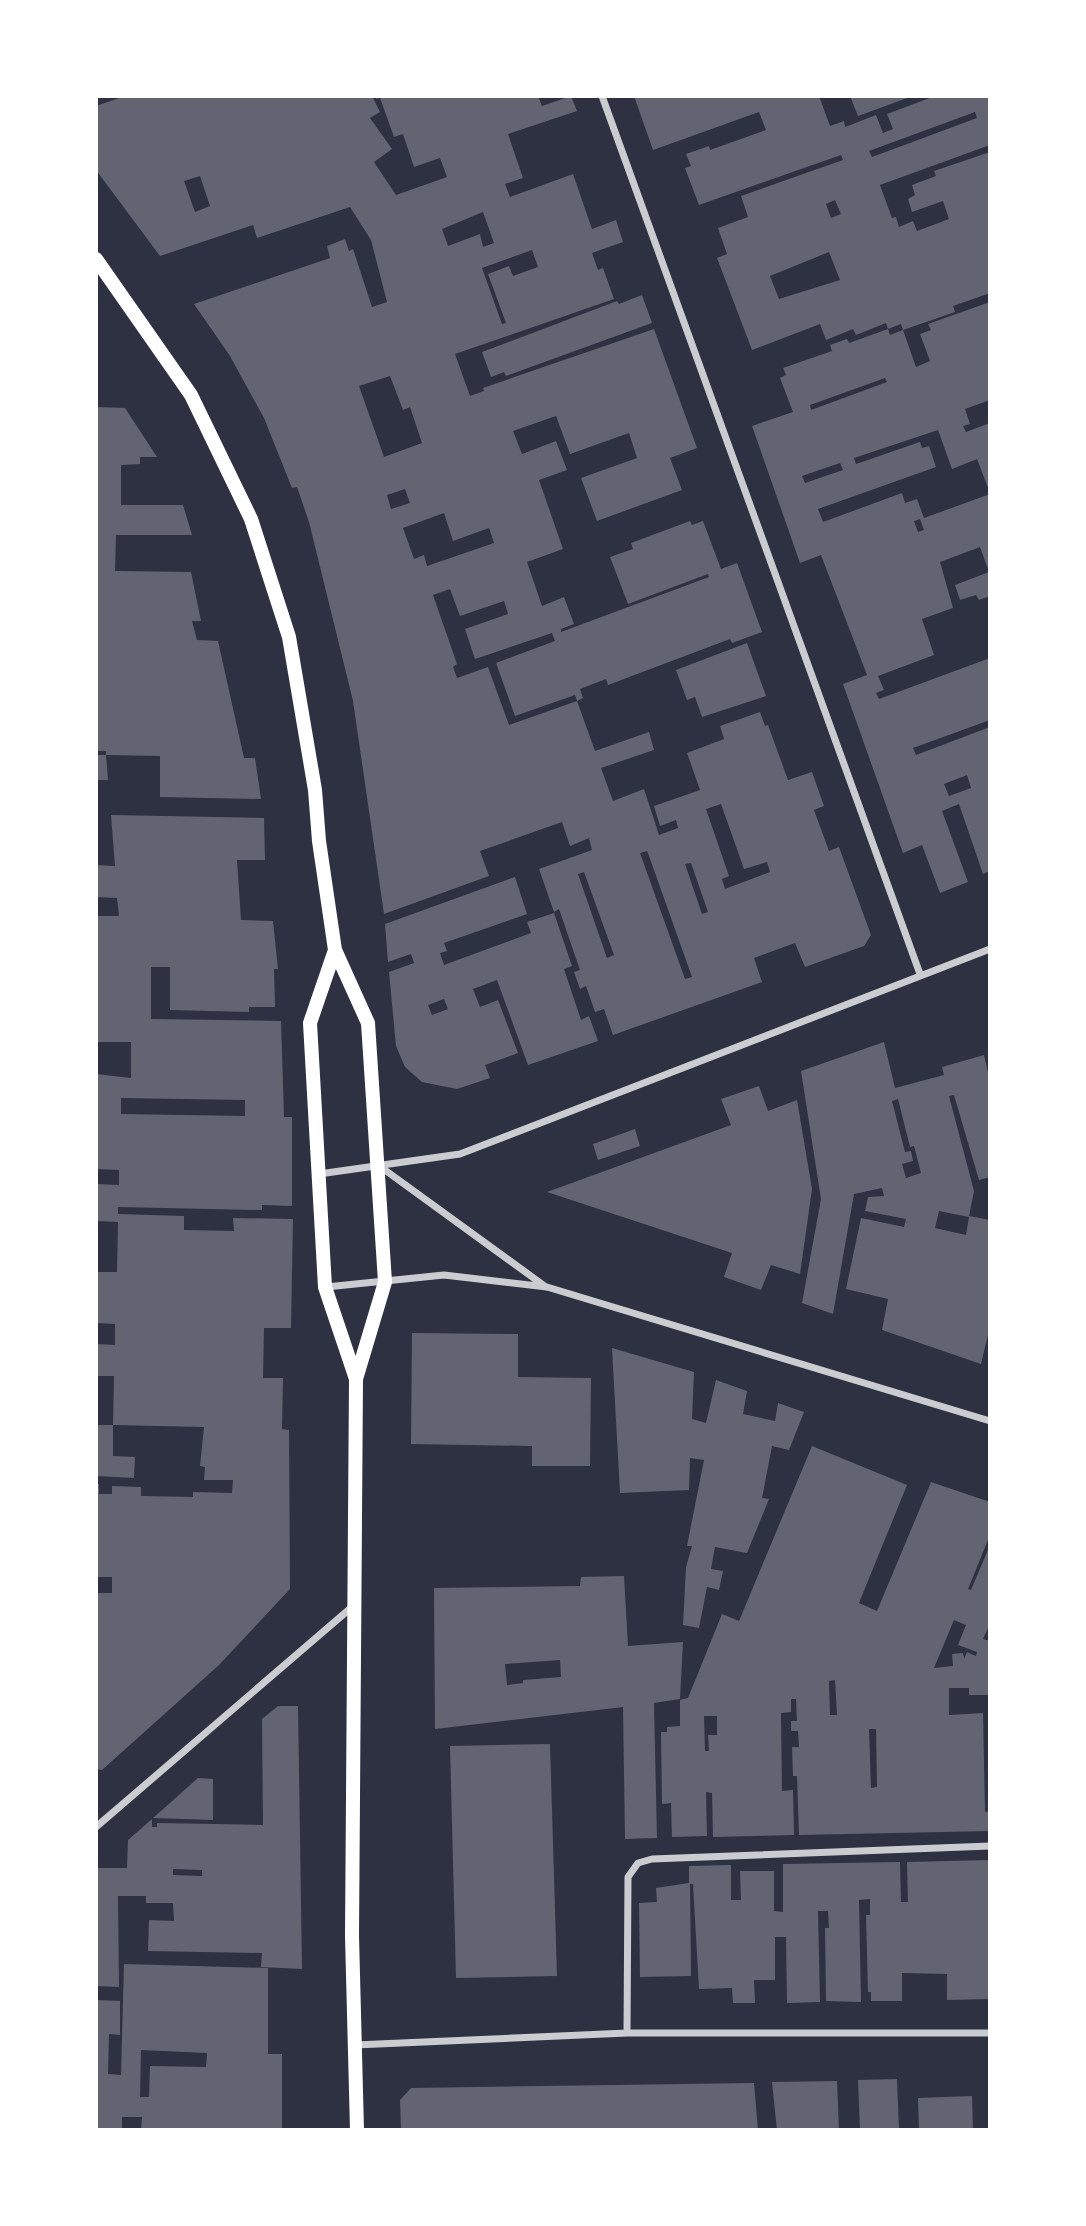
<svg xmlns="http://www.w3.org/2000/svg" width="1086" height="2226" font-family="Rubik,sans-serif">
	<style>
		.building { fill: #626471; fill-rule: evenodd }
		.lines { fill: none; stroke-linecap: round; stroke-linejoin: round }
		.minor { stroke: #caccd0; stroke-width: 7 }
		.secondary { stroke: #fff; stroke-width: 14 }
	</style>
	<rect width="100%" height="100%" fill="#2d3142"/>
	<path class="building" d="M125,96h247l8,16 -10,6 22,31 -18,13 22,33 51,-18 -7,-19 -26,9 -11,-33 -9,3 -14,-39 -4,1 -1,-3h163l4,10 29,-10 6,15 -69,23 15,44 -18,6 5,13 63,-23 19,55 24,-9 7,22 -31,11 6,17 5,-2 11,31 -159,55 15,42 14,-5 -1,-3 171,-59 43,119 -27,10 12,32 -85,31 -16,-43 56,-20 -8,-25 -59,21 -14,-38 -43,15 9,23 34,-13 11,29 -28,10 24,69 -36,13 15,44 22,-9 10,27 -13,5v3l148,-55 -1,-3 -80,30 -18,-47 23,-8 -2,-6 59,-22 2,4 11,-4 18,48 16,-6 25,69 -30,11 -2,-4 -122,46 -2,-6 -26,10 3,9 -6,3 -2,-6 -60,21 -19,-53 59,-22 -3,-8 -77,26 -10,-30 43,-15 -4,-13 -44,15 -10,-27 -17,6 24,69 -4,3 4,11 31,-11 21,58 68,-24 18,50 54,-19 5,18 -53,18 12,33 31,-12 15,46 19,-7 -2,-8 -16,6 -6,-20 46,-16 -13,-37 37,-14 -4,-13 40,-14 5,14 3,-1 20,55 24,-8 12,34 -10,4 15,41 10,-4 32,88 -7,11 -59,21 -10,-24 -41,15 8,24 -149,53 -9,-26 -9,3 -9,-26 -6,3 -6,-17 6,-2 -21,-61 -5,3 -15,-43 53,-19 -3,-12 -19,8 -8,-24 -82,29 9,25 -105,38 -31,-213 -44,-179 -12,-35 -5,1 -28,-70 -34,-62 -36,-52 136,-46 -3,-12 18,-7 4,12 4,-2 19,58 15,-5 -16,-62 -21,-33 -93,31 -4,-13 -93,31 -64,-86v-64zM200,176l10,30 -15,6 -11,-31zM483,212l11,31 -11,4 -3,-13 -32,12 -6,-17zM532,250l6,17 -25,9 -4,-10 -21,8 18,49 -4,1 -20,-56zM390,376l13,34 7,-3 12,36 -38,14 -25,-71zM405,489l5,14 -19,6 -4,-14zM444,513l9,28 36,-13 5,15 -67,23 -3,-11 -10,4 -11,-31zM721,804l23,65 23,-7 3,10 -45,17 -3,-10 7,-3 -23,-67zM647,851l2,5 43,121 -7,2 -45,-126zM691,863l17,49 -6,2 -17,-50zM584,872l30,83 -7,3 -29,-84z
		M634,96h185l11,30 14,-5 1,6 31,-12 7,18 10,-4 -6,-15 48,-18h55v49l-110,40 12,33 4,-1 3,10 14,-6 4,10 32,-12 -6,-18 -31,11 -4,-13 7,-4 -3,-10 24,-9 -2,-5 56,-19v141l-37,13 2,6 -52,18 -2,-6 -13,5 2,6 13,-5 13,37 14,-6 -10,-27 11,-4 -3,-6 62,-22v98l-25,9 5,15 -7,2 3,6 24,-9v70l-13,-34 -25,10 -14,-39 -84,28 2,6 64,-22 2,6 7,-2 7,21 -118,42 5,13 79,-29 3,10 12,-4 7,19 66,-24v102l-11,4 -3,-5 -16,5 -5,-15 34,-13 -9,-25 -40,15 13,46 -31,11 12,36 -56,21 6,14 -8,3 3,6 111,-41v62l-77,28 3,7 74,-28v144l-7,3 -24,-70 -17,7 26,71 -28,11 -18,-48 -19,8 -60,-169 24,-9 -46,-120 -21,8 -48,-137 41,-14 -13,-34 6,-3 -3,-7 49,-17 -2,-6 17,-6 2,4 39,-14 -2,-6 -30,12 -3,-6 -27,11 -6,-16 -68,26 -35,-92 10,-4 -9,-26 30,-11 -7,-21 102,-36 -2,-5 -142,50 -14,-37 6,-2 -5,-12 23,-8 1,4 56,-20 -7,-18 -106,38zM975,112l2,6 -105,39 -3,-6zM835,200l6,14 -10,4 -5,-14zM829,252l11,28 -61,19 -9,-23zM885,378l2,4 -76,28 -1,-5zM840,463l3,7 -38,13 -3,-7zM920,519l4,11 -6,2 -4,-11zM967,775l4,13 -22,8 -5,-12z
		M850,96h60v1l-52,19z
		M642,295l10,28 -146,53 -2,-4 -13,5 -9,-25 135,-51 2,3z
		M96,407l29,1 32,49h-17v7l-19,1v40h62l9,30h-76l-1,36 76,1 10,49h-9l5,19 21,1 26,117h11l6,41 -101,-2v-41l-54,-1v-4h-10z
		M747,643l19,53 -64,21 -7,-20 -8,3 -11,-30z
		M96,755h10l2,25h-12z
		M111,815l153,3 1,42h-28l4,60 32,1 5,48h-4l1,38h-26v5l-79,-2v-43h-19v52l130,2 3,96h8v89l-30,-1v5l-144,-3v7l66,2v14l50,1 -1,-13 60,1 -2,109h-27l-1,50h20l-1,51 7,1 1,159 -71,76 -117,105 -6,-1v-176h16v-16h-16v-93h3v10h13v-8l29,1v9l52,1v-5l39,1 1,-13h-29l1,-13 -5,-1 4,-39 -91,-2 1,-49h-18v-32l19,1v-21l-19,-1v-51h21l1,-50 -22,-1v-37l23,1v-15l-23,-1v-95l35,4v-36h-35v-126h23l-2,-18 -21,-1v-32l19,1zM121,1098l124,2v16l-124,-2z
		M515,877l12,37 -83,29 3,8 -7,2 4,12 87,-32 -4,-11 27,-9 18,53 -8,3 17,51 8,-4 9,25 -70,24 -31,-85 -24,9 7,18 18,-7 20,53 -33,12 5,13 -33,11 -35,-7 -17,-15 -9,-21 -7,-74 25,-9 -3,-9 -23,8 -3,-38zM444,999l4,10 -16,6 -4,-10z
		M884,1042l11,46 49,-13 -2,-8 42,-12 6,26v96l-11,3 -25,-85 -5,1 25,95 -5,25 21,4v106l-9,38 -99,-34 6,-31 -42,-10 15,-71 43,9 2,-8 -41,-8 3,-14 16,-1 -2,-8 -28,6 -21,120 -31,-11 19,-104 -20,-128zM898,1099l12,48 4,-1 7,27 -15,5 -4,-14 11,-3 -2,-10 -6,1 -13,-51zM939,1211l30,6 -3,18 -31,-7z
		M759,1086l9,25 29,-11 15,89 -12,85 -29,-9 -10,25 -37,-13 8,-24 -185,-61 184,-67 -10,-26z
		M635,1129l5,17 -42,14 -5,-16z
		M412,1333l106,1v43l73,1 -1,88h-58v-20l-121,-2z
		M612,1348l82,24 -2,47 14,4 10,-43 31,11 -4,23 32,7 3,-18 26,9 -15,38 -17,-4 -10,52 7,1 -22,54 -32,-6 -4,22 12,2 -4,19 -12,-3 -8,41 -16,-3 3,-58 6,-21h-5l17,-86 -14,-2 -1,32 -69,3z
		M96,1425h17v31l22,1 -1,21 -38,-2z
		M812,1446l95,39 -48,118 18,8 54,-129 59,20v33l-22,54 3,1 19,-45v79l-7,15 7,2v54h-21v-7h-20v27l34,-2 2,99 5,-1v20l-191,4 -2,-59h-4l-1,-29h7l-1,-16h-7v-10h6l-1,-22h-5v13l-10,1 1,78 11,-1 1,45 -81,2 -1,-44 -6,-1 1,44 -35,1 -1,-34 -9,1 -1,-72h6v-5l13,-1v-26l8,-2 34,-84 17,7zM954,1620l12,5 -8,20 19,7 -1,4 -9,-4 -3,7 -1,-6 -11,1 1,12 -19,2zM835,1680l2,35h-7l-1,-34zM704,1716h13v19h-9l1,16h-4zM869,1729h7l1,58 -6,1z
		M624,1576l4,70 55,-4 -3,57 -26,4 3,135 -32,1 -2,-132 -188,22 -1,-141 146,-2 1,-9zM560,1660l1,17 -38,3v3l-16,2 -2,-21z
		M278,1706h20l4,263 -41,-2 1,-14 -114,-2 1,-31 25,1 -1,-18h-27v-7h-28l1,91 -23,-1v-118h31l1,-28 24,-21v8h5v-4l106,2 -1,-106zM173,1869l29,1v6l-29,-1z
		M550,1744l7,232 -101,2 -6,-232z
		M198,1778l15,1v41l-60,-2z
		M990,1860v139l-43,1v-26l-45,-1v28h-31v-9h-3l-2,-77h4v-16l-11,1 2,102 -35,-1 -1,-73h4l-1,-17h-10l2,91 -33,1 -1,-66h-11v43h-21l1,23h-22l-1,-15 -33,1 -6,-105h-3l1,92 -51,1 -1,-74 18,-1 -1,-14 33,-5v-17l42,-1v35h10l-1,-29h34v40l9,1v-48l117,-2 1,40h7l-1,-40z
		M124,1964l144,4v86h14v76h-141l1,-13h-20v13h-26v-130l24,1v34l-11,-1 -1,40 13,1zM141,2050l66,3 -1,14 -56,-1 -1,31h-9z
		M897,2079l2,51h-39l-2,-50z
		M837,2081l2,49h-62l-5,-48z
		M754,2083l4,47h-357l-1,-30 11,-12z
		M972,2096l1,34h-54l-1,-32z"/>
	<g class="lines">
		<path class="minor" d="M602,96l318,878
			M378,1165l168,122
			M319,1174l141,-20 530,-205
			M326,1287l118,-12 103,12 443,134
			M96,1827l256,-220
			M627,2033l1,-156 10,-14 14,-4 338,-13
			M355,2045l272,-12h363"/>
		<path class="secondary" d="M96,259l95,136 60,124 38,118 26,153 4,51 16,109 33,73 17,259 -29,97 -4,557 5,194
			M335,950l-25,73 15,264 31,92"/>
	</g>
	<rect width="1086" height="2226" fill="none" stroke="#ffffff" stroke-width="196"/>
</svg>
